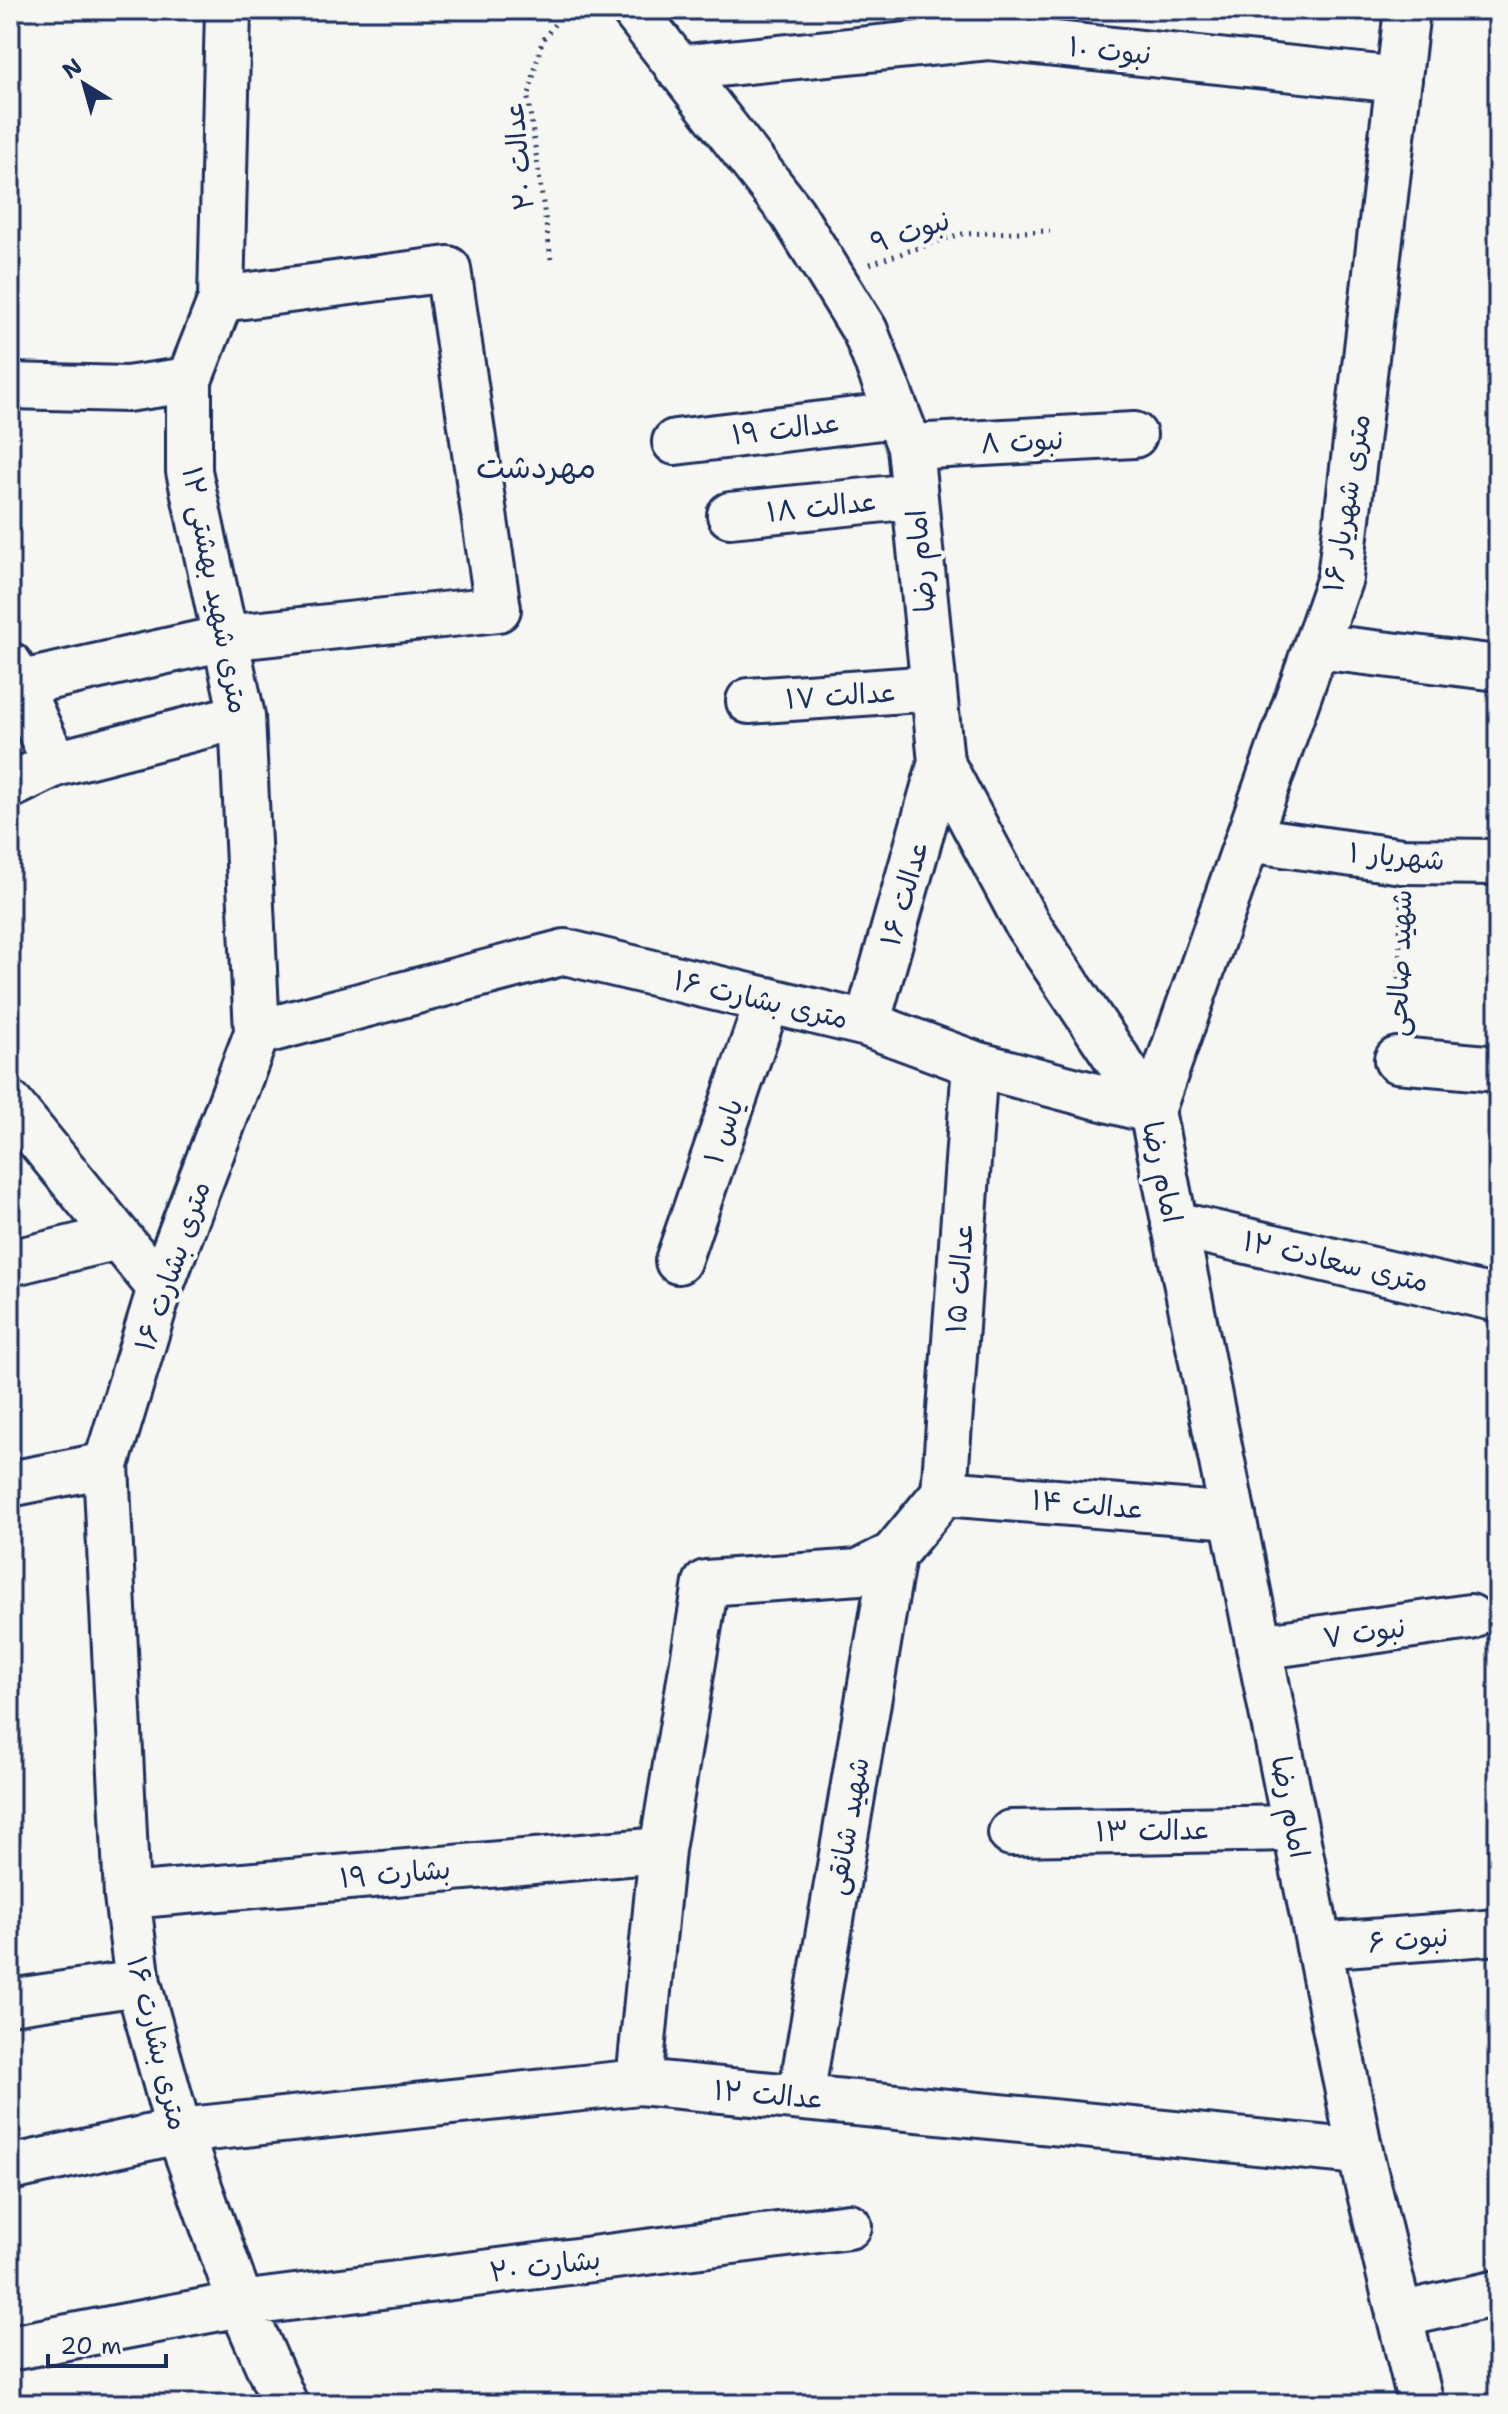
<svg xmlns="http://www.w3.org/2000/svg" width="1508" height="2414" font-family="'Shantell Sans','Playpen Sans Arabic',sans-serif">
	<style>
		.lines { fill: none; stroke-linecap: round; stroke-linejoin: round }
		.minor-casing { stroke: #1b2f5e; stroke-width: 50 }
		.tertiary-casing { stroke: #1b2f5e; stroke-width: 50 }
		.path { stroke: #1b2f5e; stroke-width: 5; stroke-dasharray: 2 6; stroke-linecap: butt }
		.minor { stroke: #f6f6f2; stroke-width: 44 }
		.tertiary { stroke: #f6f6f2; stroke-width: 44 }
		.labels { text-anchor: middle; stroke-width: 8; stroke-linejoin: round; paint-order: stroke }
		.street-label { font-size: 28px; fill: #1b2f5e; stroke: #f6f6f2 }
		.quarter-label { font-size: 32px; fill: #1b2f5e; stroke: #f6f6f2 }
	</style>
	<rect width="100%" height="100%" fill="#f6f6f2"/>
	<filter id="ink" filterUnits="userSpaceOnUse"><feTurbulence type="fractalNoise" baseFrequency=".0125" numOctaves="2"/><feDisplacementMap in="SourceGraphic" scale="16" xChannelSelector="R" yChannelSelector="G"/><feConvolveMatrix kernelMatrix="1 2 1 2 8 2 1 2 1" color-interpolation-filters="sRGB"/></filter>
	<g filter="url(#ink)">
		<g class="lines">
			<defs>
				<path id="minor" d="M228,10l-7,289 -32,81v91l53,245 15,317 -97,255 -54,177 21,431 11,87 41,148 62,173 44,100
					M678,68l310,-31 411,43
					M10,386l117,3 62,-9
					M675,442l222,-27
					M910,447l224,-12
					M730,515l184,-19
					M1316,646l182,22
					M10,665l45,99
					M18,684l207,-46 273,-29 -50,-340 -227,30
					M749,701l184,-13
					M10,786l45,-22 187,-48
					M1248,839l154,22 96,1
					M867,1024l74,-262
					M257,1033l308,-81 302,72 108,40 177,47 188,-533 67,-568
					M1397,1060l101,9
					M10,1104l150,184
					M1174,1224l324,75
					M678,1261l90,-261
					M10,1263l108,-26
					M10,1484l96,-19
					M944,1493l31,-429
					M944,1493l289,23
					M1259,1647l211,-30
					M1011,1833l284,-5
					M127,1896l535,-46
					M1319,1946l179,-14
					M10,2002l128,-19
					M639,2082l23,-232 44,-267 153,-11 34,-17 51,-62
					M801,2096l92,-541
					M10,2168l169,-37 460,-49 721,70
					M1399,2315l99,-22
					M10,2348l231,-44 608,-78"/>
				<path id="tertiary" d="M634,10l158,203 73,118 45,116 31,315 86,162 125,187 208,1041 61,252"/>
			</defs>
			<use href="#minor" class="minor-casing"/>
			<use href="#tertiary" class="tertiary-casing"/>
			<path class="path" d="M551,259l-23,-161 14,-57 23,-31
				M870,264l90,-30 90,-3
				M1398,1019l3,-118"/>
			<use href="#minor" class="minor"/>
			<use href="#tertiary" class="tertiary"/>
		</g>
	</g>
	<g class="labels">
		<g class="street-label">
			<text transform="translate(1110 50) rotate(6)" y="10">نبوت ۱۰</text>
			<text transform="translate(518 156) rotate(-96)" y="10">عدالت ۲۰</text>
			<text transform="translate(910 231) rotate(-18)" y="10">نبوت ۹</text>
			<text transform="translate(786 428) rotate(-7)" y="10">عدالت ۱۹</text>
			<text transform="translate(1022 441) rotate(-3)" y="10">نبوت ۸</text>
			<text transform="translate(1346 503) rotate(-81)" y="10">۱۶ متری شهریار</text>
			<text transform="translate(822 506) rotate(-6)" y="10">عدالت ۱۸</text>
			<text transform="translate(920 561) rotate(-95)" y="10">امام رضا</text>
			<text transform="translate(216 590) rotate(79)" y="10">۱۲ متری شهید بهشتی</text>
			<text transform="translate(841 695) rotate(-4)" y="10">عدالت ۱۷</text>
			<text transform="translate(1397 856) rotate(5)" y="10">شهریار ۱</text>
			<text transform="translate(904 893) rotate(-74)" y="10">عدالت ۱۶</text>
			<text transform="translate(1399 963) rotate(-88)" y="10">شهید صالحی</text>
			<text transform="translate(761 999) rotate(13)" y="10">۱۶ متری بشارت</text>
			<text transform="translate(723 1131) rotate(-71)" y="10">یاس ۱</text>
			<text transform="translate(1163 1172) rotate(78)" y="10">امام رضا</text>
			<text transform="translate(1336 1261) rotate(13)" y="10">۱۲ متری سعادت</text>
			<text transform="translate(172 1266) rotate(-71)" y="10">۱۶ متری بشارت</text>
			<text transform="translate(959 1278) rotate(-86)" y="10">عدالت ۱۵</text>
			<text transform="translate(1088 1504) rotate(5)" y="10">عدالت ۱۴</text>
			<text transform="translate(1364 1632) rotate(-8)" y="10">نبوت ۷</text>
			<text transform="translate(1291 1807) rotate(79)" y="10">امام رضا</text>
			<text transform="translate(847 1826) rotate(-80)" y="10">شهید شانقی</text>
			<text transform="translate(1153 1830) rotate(-1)" y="10">عدالت ۱۳</text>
			<text transform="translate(395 1873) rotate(-5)" y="10">بشارت ۱۹</text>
			<text transform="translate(1408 1939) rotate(-5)" y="10">نبوت ۶</text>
			<text transform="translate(158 2043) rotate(76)" y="10">۱۶ متری بشارت</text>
			<text transform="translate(769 2094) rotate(5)" y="10">عدالت ۱۲</text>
			<text transform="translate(545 2265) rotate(-7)" y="10">بشارت ۲۰</text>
		</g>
		<g class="quarter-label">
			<text x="536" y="478">مهردشت</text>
		</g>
	</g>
	<rect width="1508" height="2414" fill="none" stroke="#f6f6f2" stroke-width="40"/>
	<rect x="20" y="20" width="1468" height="2374" fill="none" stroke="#1b2f5e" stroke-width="3" filter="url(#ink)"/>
	<g transform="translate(84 84) rotate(323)" stroke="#f6f6f2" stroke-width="6" paint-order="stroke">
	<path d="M0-6L14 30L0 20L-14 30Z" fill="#1b2f5e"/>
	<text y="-12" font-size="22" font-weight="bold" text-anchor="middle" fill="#1b2f5e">N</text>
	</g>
	<path d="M48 2354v12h118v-12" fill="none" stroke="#1b2f5e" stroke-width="4"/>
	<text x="60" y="2354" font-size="24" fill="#1b2f5e" stroke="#f6f6f2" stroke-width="6" paint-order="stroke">20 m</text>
</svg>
